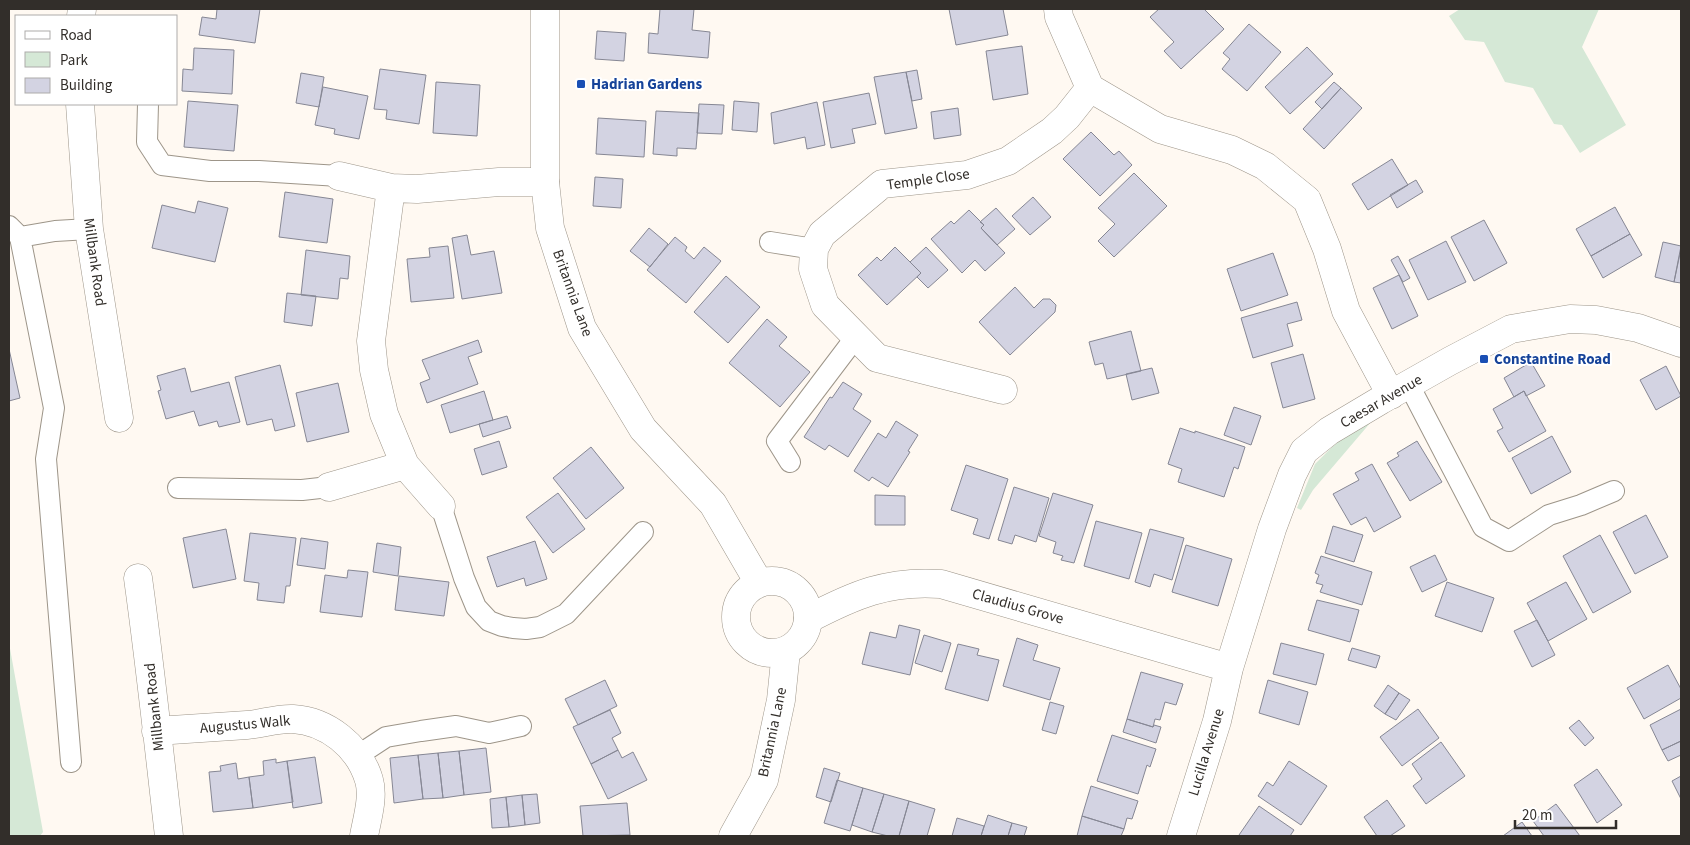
<svg xmlns="http://www.w3.org/2000/svg" width="1690" height="845" font-family="'Source Sans 3',sans-serif">
	<style>
		.green { fill: #d5e8d6 }
		.building { fill: #d3d3e2; stroke: #868794 }
		.lines { fill: none; stroke-linecap: round; stroke-linejoin: round }
		.lane-casing { stroke: #9d9589; stroke-width: 22 }
		.street-casing { stroke: #9d9589; stroke-width: 29 }
		.secondary-casing { stroke: #9d9589; stroke-width: 29 }
		.lane { stroke: #fff; stroke-width: 20 }
		.street { stroke: #fff; stroke-width: 28 }
		.secondary { stroke: #fff; stroke-width: 28 }
		.transit-dot { fill: #1a4fb4; stroke: #fff; stroke-width: 2 }
		.labels { text-anchor: middle; stroke-width: 4; stroke-linejoin: round; paint-order: stroke }
		.transit-label { font-size: 15px; font-weight: bold; fill: #164399; stroke: #fff; text-anchor: start }
		.street-label { font-size: 15px; fill: #322e2a; stroke: #fff }
	</style>
	<rect width="100%" height="100%" fill="#fff9f2"/>
	<path class="green" d="M1460,9h139l-17,38 44,78 -46,28 -18,-28 -8,-1 -21,-36 -28,-6 -21,-40 -19,-2 -16,-24z
		M1371,422l-58,68 -12,20 -4,-2 18,-44 15,-15 23,-20z
		M9,643l34,189 -3,4h-31z"/>
	<path class="building" d="M217,9h43l-5,34 -56,-8 3,-18 14,2z
		M660,9h34l-2,21 18,2 -2,26 -60,-5 1,-20 9,1z
		M949,9h54l5,26 -52,10z
		M1159,9h45l20,20 -43,40 -17,-18 10,-9 -24,-25z
		M1249,24l32,28 -34,39 -25,-22 8,-10 -7,-6z
		M597,31l29,2 -2,28 -29,-2z
		M1022,46l6,48 -35,6 -7,-49z
		M1307,47l26,27 -43,40 -25,-27z
		M194,48l40,2 -2,44 -50,-3 1,-22 10,1z
		M380,69l46,6 -7,49 -33,-5 1,-9 -13,-1z
		M917,70l5,29 -10,2 -6,-29z
		M906,72l11,56 -32,6 -11,-57z
		M301,73l23,4 -5,30 -23,-4z
		M436,82l44,3 -3,51 -44,-3z
		M1334,82l7,6 -19,21 -7,-7z
		M323,87l45,9 -9,43 -25,-5 1,-5 -20,-4z
		M1341,88l21,20 -38,41 -21,-20z
		M869,93l7,31 -24,5 3,14 -24,5 -8,-46z
		M188,101l50,4 -4,46 -50,-4z
		M734,101l25,2 -2,29 -25,-2z
		M817,102l8,43 -18,4 -2,-12 -31,7 -3,-31z
		M699,104l25,1 -2,29 -25,-1z
		M958,108l3,27 -27,4 -3,-27z
		M656,111l43,2 -3,36 -19,-1v8l-24,-2z
		M598,118l48,3 -2,36 -48,-3z
		M1091,132l23,23 5,-4 13,14 -32,31 -37,-37z
		M1392,159l16,26 -40,25 -16,-26z
		M1134,173l33,33 -53,51 -16,-16 17,-17 -17,-16z
		M595,177l28,2 -2,29 -28,-2z
		M1416,180l7,12 -26,16 -7,-13z
		M285,192l48,7 -6,44 -48,-6z
		M1033,197l18,20 -21,18 -18,-19z
		M198,201l30,7 -13,54 -63,-14 10,-43 33,8z
		M1615,207l15,27 -39,22 -15,-27z
		M996,208l19,21 -18,16 -16,-17 3,-3 -4,-3z
		M969,210l15,15 -3,3 24,25 -20,18 -10,-11 -13,13 -31,-34 20,-18 3,3z
		M1484,220l23,43 -33,18 -23,-44z
		M649,228l19,16 -18,23 -20,-16z
		M1630,234l12,21 -39,23 -12,-22z
		M467,235l4,20 23,-4 8,42 -40,6 -10,-61z
		M675,237l12,10 -2,4 9,8 10,-12 17,14 -35,42 -39,-33z
		M1446,241l20,41 -38,18 -19,-40z
		M1663,242l18,4 -7,36 -19,-5z
		M448,246l6,52 -43,4 -4,-43 23,-2 -1,-9z
		M895,247l26,26 -34,32 -29,-30 19,-18 4,4z
		M926,247l22,23 -20,18 -11,-11 4,-4 -11,-11z
		M1681,249v34l-7,-1z
		M306,250l44,6 -2,23 -8,-1 -2,21 -37,-4z
		M1273,253l15,42 -47,16 -14,-42z
		M1398,256l12,22 -7,4 -12,-22z
		M1399,275l19,41 -26,13 -19,-41z
		M726,276l34,31 -32,36 -34,-31z
		M1015,287l19,21 9,-9h7l6,6 -1,7 -45,43 -31,-33z
		M287,293l29,3 -4,30 -28,-4z
		M1297,302l5,18 -15,4 6,22 -40,12 -12,-40z
		M767,319l20,18 -8,9 31,26 -30,35 -51,-44z
		M1131,331l10,40 -34,8 -4,-16 -8,2 -6,-23z
		M478,340l4,12 -14,5 10,27 -51,19 -7,-20 10,-4 -8,-19z
		M9,349l11,49 -11,3z
		M1303,354l12,45 -32,9 -12,-45z
		M1531,362l14,24 -19,10 -2,-5 -10,6 -10,-19z
		M280,365l15,61 -20,5 -3,-12 -25,6 -12,-48z
		M1666,366l15,30 -25,14 -16,-30z
		M185,368l6,24 38,-10 11,40 -21,5 -2,-6 -18,5 -5,-15 -28,8 -8,-28 3,-1 -4,-14z
		M1152,368l7,25 -27,7 -6,-26z
		M843,382l19,12 -9,15 18,12 -23,36 -19,-12 -4,5 -21,-13 26,-40 2,1z
		M338,383l11,49 -42,10 -11,-49z
		M484,391l9,29 -43,13 -9,-28z
		M1524,391l22,40 -37,21 -12,-21 6,-3 -10,-19z
		M1234,407l27,9 -10,29 -27,-10z
		M507,416l4,12 -28,9 -4,-13z
		M896,421l22,14 -10,16 2,1 -22,35 -16,-10 -3,4 -15,-10 24,-38 8,5z
		M1180,428l15,5v-2l50,16 -7,22 -4,-2 -10,30 -46,-15 4,-13 -14,-5z
		M1552,436l19,36 -40,22 -19,-36z
		M499,441l8,26 -25,8 -8,-26z
		M1417,441l25,41 -32,19 -23,-38 12,-7 -2,-3z
		M591,447l33,41 -38,31 -33,-41z
		M1372,464l29,53 -27,15 -8,-15 -15,8 -18,-31 26,-14 -4,-7z
		M966,465l42,14 -19,60 -16,-5 5,-15 -27,-9z
		M1014,487l35,11 -13,44 -21,-7 -3,9 -14,-4z
		M558,493l27,36 -32,24 -27,-36z
		M1053,493l40,12 -19,58 -13,-3 2,-4 -10,-3 3,-11 -17,-6z
		M875,495l30,1v29h-30z
		M1646,515l22,42 -33,17 -22,-42z
		M1096,521l46,12 -13,46 -45,-13z
		M1333,526l30,9 -9,27 -29,-9z
		M226,529l10,50 -43,9 -10,-50z
		M1150,529l34,9 -12,42 -18,-6 -4,13 -15,-5z
		M250,533l46,5 -6,48h-4l-2,17 -27,-3 2,-17 -15,-2z
		M1600,535l31,57 -38,21 -30,-57z
		M301,538l27,4 -3,27 -28,-4z
		M535,541l12,38 -21,7 -2,-8 -27,9 -10,-30z
		M377,543l24,4 -3,29 -25,-4z
		M1186,545l46,14 -14,47 -46,-14z
		M1435,555l12,25 -25,12 -12,-25z
		M1321,556l51,16 -10,33 -42,-13 3,-7 -7,-2 3,-8 -4,-2z
		M348,570l20,2 -6,45 -42,-5 5,-37 22,3z
		M399,576l50,6 -5,34 -49,-6z
		M1447,582l47,16 -12,34 -47,-16z
		M1566,582l21,37 -39,22 -21,-38z
		M1317,600l42,10 -9,32 -42,-12z
		M1537,620l18,35 -23,12 -18,-36z
		M899,625l21,5 -10,45 -48,-11 8,-32 26,6z
		M924,635l27,8 -9,29 -27,-9z
		M1017,638l21,7 -5,15 27,8 -10,32 -47,-14z
		M1281,643l43,11 -8,31 -43,-11z
		M958,644l21,5 -2,6 22,5 -11,41 -43,-12z
		M1352,648l28,8 -4,12 -28,-8z
		M1668,665l13,24v9l-37,21 -17,-31z
		M1141,672l42,12 -7,21 -11,-3 -5,18 -5,-1 -2,8 -26,-8z
		M605,680l12,26 -39,19 -13,-26z
		M1268,680l40,12 -9,33 -40,-12z
		M1388,685l11,8 -14,21 -11,-8z
		M1399,693l11,7 -14,20 -11,-6z
		M1050,702l14,4 -8,28 -14,-4z
		M1418,709l21,29 -37,28 -22,-29z
		M1681,709v32l-19,9 -12,-25z
		M610,710l11,23 -9,5 6,12 -27,14 -18,-37z
		M1127,719l26,8 1,-2 7,2 -5,16 -33,-11z
		M1579,720l15,18 -9,8 -16,-18z
		M1112,735l44,14 -6,18 -3,-2 -9,29 -41,-13z
		M1681,741v14l-13,6 -6,-11z
		M1441,742l24,34 -39,28 -13,-18 9,-7 -10,-15z
		M486,748l5,44 -27,3 -5,-44z
		M618,750l4,8 11,-6 14,28 -39,19 -17,-35z
		M459,751l5,44 -21,3 -5,-45z
		M438,753l5,45 -20,1 -5,-44z
		M418,755l5,44 -29,4 -4,-45z
		M315,757l7,46 -29,5 -6,-47z
		M276,759v4l11,-2 6,41 -40,6 -4,-31 15,-2 -1,-14z
		M1289,761l38,25 -26,39 -43,-29 9,-14 6,4z
		M236,763l2,16 11,-2 4,31 -40,4 -4,-40 12,-1 -1,-5z
		M824,768l16,5 -9,29 -15,-5z
		M1597,769l25,36 -25,18 -23,-38z
		M1681,776v23l-9,-18z
		M837,780l26,8 -13,43 -26,-8z
		M1091,786l47,15 -6,18 -5,-1 -3,11 -42,-13z
		M863,788l21,6 -12,38 -20,-7z
		M537,794l3,29 -15,2 -3,-30z
		M884,794l25,7 -10,35h-11l-16,-4z
		M522,795l3,30 -16,2 -3,-30z
		M506,797l3,30 -17,1 -2,-29z
		M1387,800l18,26 -15,10h-13l-13,-19z
		M909,801l26,8 -8,27h-28z
		M627,803l3,32 -47,1 -3,-30z
		M1556,804l24,32h-36l-11,-15z
		M1259,806l35,24 -4,6h-49l-2,-1z
		M988,815l24,8 -4,13h-27z
		M1082,816l42,13 -3,7h-44z
		M957,818l27,8 -3,10h-29z
		M1522,822l10,14h-29z
		M1012,823l15,4 -3,9h-16z"/>
	<g class="lines">
		<defs>
			<path id="lane" d="M148,104l-1,38 15,23 48,6h49l80,5
				M9,226l11,11 35,-6 34,-2
				M20,237l34,171 -8,51 25,303
				M770,242l44,7
				M1409,385l74,142 26,14 40,-26 32,-10 33,-14
				M790,462l-13,-21 78,-103
				M178,488l124,2 27,-3
				M441,506l23,72 12,29 13,14 13,5 11,2 13,1 14,-2 26,-13 77,-82
				M357,756l29,-19 35,-6 35,-5 33,7 32,-7"/>
			<path id="street" d="M1058,9l1,8 31,71 70,41 72,21 33,16 42,34 20,49 19,62 45,84
				M81,16l1,-7
				M80,104l9,125 30,189
				M339,176l52,12
				M1003,390l-126,-32 -52,-53 -12,-36 1,-20 8,-15 60,-50 85,-9 41,-14 44,-30 15,-14 23,-29
				M329,487l76,-22
				M441,506l-36,-41 -21,-51 -10,-44 -3,-29 20,-153 26,1 82,-7h46
				M138,578c12,86 21,172 31,258
				M808,619c46,-24 80,-39 133,-35l288,84
				M156,731c31,-2 61,-4 91,-6 15,-1 31,-7 46,-6 34,2 66,27 76,61 5,17 -2,39 -5,56
				M1181,836l36,-115 12,-53 43,-139 20,-54 12,-24 25,-20 52,-31 69,-39 61,-32 59,-10 26,1 42,8 43,15"/>
			<path id="secondary" d="M545,9v173l5,46 32,100 61,101 70,75 46,79
				M736 617a36 36 0 1 1 72 0a36 36 0 1 1-72 0Z
				M733,836l31,-56 17,-80 5,-49"/>
		</defs>
		<use href="#lane" class="lane-casing"/>
		<use href="#street" class="street-casing"/>
		<use href="#secondary" class="secondary-casing"/>
		<use href="#lane" class="lane"/>
		<use href="#street" class="street"/>
		<use href="#secondary" class="secondary"/>
	</g>
	<g class="transit-dot">
		<rect x="576" y="79" width="10" height="10" rx="2.5"/>
		<rect x="1479" y="354" width="10" height="10" rx="2.5"/>
	</g>
	<g class="labels">
		<g class="transit-label">
			<text x="591" y="89">Hadrian Gardens</text>
			<text x="1494" y="364">Constantine Road</text>
		</g>
		<g class="street-label">
			<text transform="translate(928 179) rotate(-8)" y="5">Temple Close</text>
			<text transform="translate(95 262) rotate(82)" y="5">Millbank Road</text>
			<text transform="translate(573 293) rotate(70)" y="5">Britannia Lane</text>
			<text transform="translate(1381 401) rotate(-30)" y="5">Caesar Avenue</text>
			<text transform="translate(1018 606) rotate(16)" y="5">Claudius Grove</text>
			<text transform="translate(154 707) rotate(-96)" y="5">Millbank Road</text>
			<text transform="translate(245 724) rotate(-5)" y="5">Augustus Walk</text>
			<text transform="translate(772 732) rotate(-78)" y="5">Britannia Lane</text>
			<text transform="translate(1206 752) rotate(-73)" y="5">Lucilla Avenue</text>
		</g>
	</g>
	<rect width="1690" height="845" fill="none" stroke="#322e2a" stroke-width="20"/>
	<rect x="15" y="15" width="162" height="90" fill="#ffffff" stroke="#adabaa"/>
	<rect x="25" y="31" width="25" height="8" fill="#ffffff" stroke="#adabaa"/>
	<text x="60" y="40" font-size="15" fill="#322e2a">Road</text>
	<rect x="25" y="52" width="25" height="15" fill="#d5e8d6" stroke="#adabaa"/>
	<text x="60" y="65" font-size="15" fill="#322e2a">Park</text>
	<rect x="25" y="78" width="25" height="15" fill="#d3d3e2" stroke="#adabaa"/>
	<text x="60" y="90" font-size="15" fill="#322e2a">Building</text>
	<path d="M1515 820v8h101v-8" fill="none" stroke="#322e2a" stroke-width="2.5"/>
	<text x="1522" y="820" font-size="15" fill="#322e2a" stroke="#ffffff" stroke-width="4" paint-order="stroke">20 m</text>
</svg>
